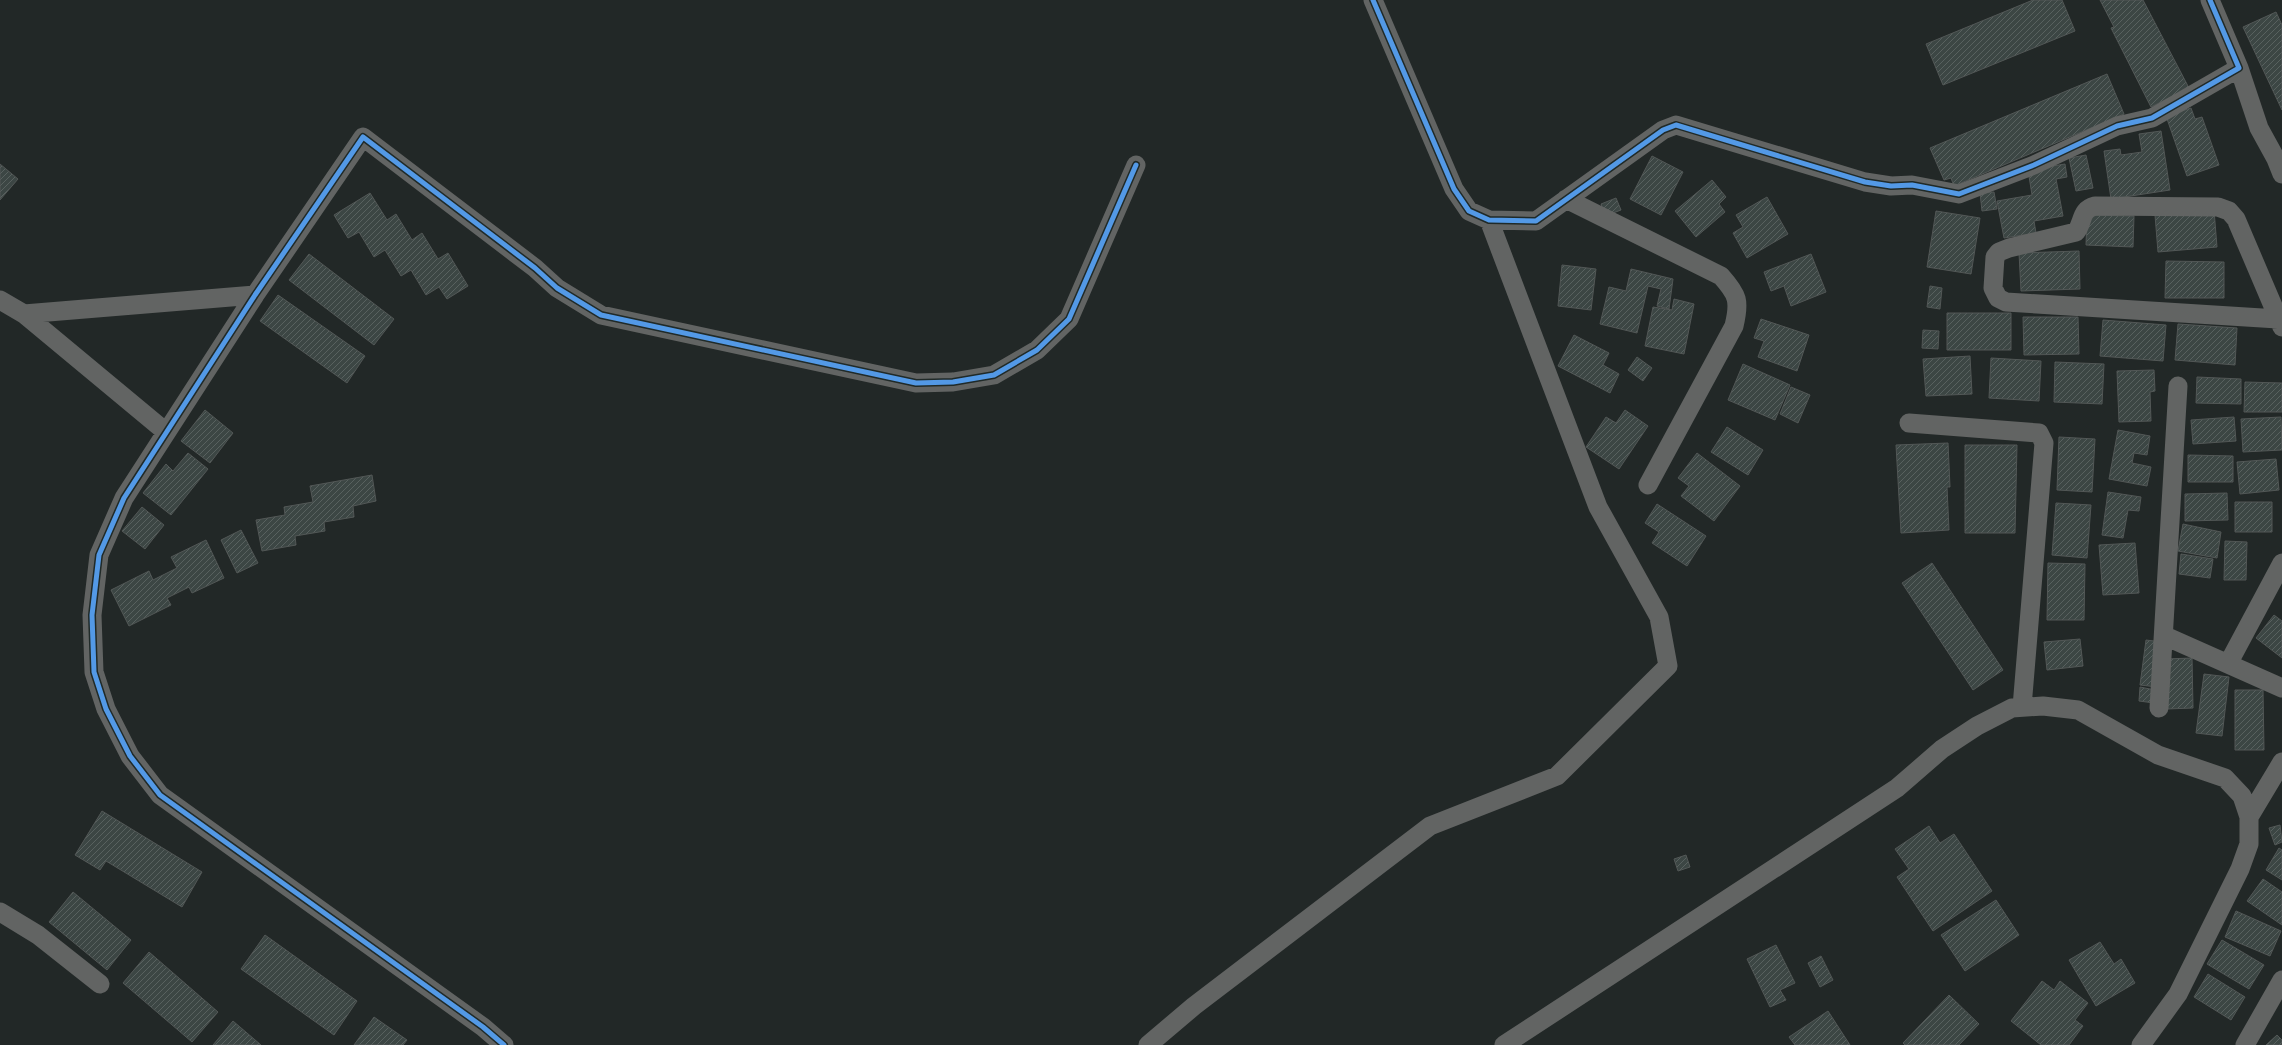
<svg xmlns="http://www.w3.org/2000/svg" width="2282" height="1045" font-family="'Sofia Sans Condensed',sans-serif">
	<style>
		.building { fill: url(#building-hatch); stroke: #525756 }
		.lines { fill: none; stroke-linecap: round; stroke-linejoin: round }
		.minor { stroke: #626463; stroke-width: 19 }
		.cycleway-casing { stroke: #202a28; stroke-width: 8 }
		.cycleway { stroke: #5399e6; stroke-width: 5 }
	</style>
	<defs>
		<pattern id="building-hatch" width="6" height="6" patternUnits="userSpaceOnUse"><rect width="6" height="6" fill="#3c4644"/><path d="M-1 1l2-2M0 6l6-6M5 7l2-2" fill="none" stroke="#58615f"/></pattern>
	</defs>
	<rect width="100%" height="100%" fill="#222827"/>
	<path class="building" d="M2033,0h29l13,31 -132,54 -17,-41z
		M2100,0h43l46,88 -38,19 -40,-79 3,-1z
		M2276,12l6,13v85l-39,-83z
		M2107,74l17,40 -170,72 -3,-8 -7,2 -14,-32z
		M2191,108l4,11 7,-2 17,48 -32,11 -21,-60z
		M2161,131l9,59 -59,9 -7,-48 16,-2 1,6 21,-3 -3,-18z
		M2086,155l7,33 -17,3 -7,-33z
		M1652,156l31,16 -22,43 -31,-16z
		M0,164l18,15 -18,21z
		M2065,164l2,13 -11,2 7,37 -29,5 2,12 -32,5 -7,-37 35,-6 -4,-25z
		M1712,180l14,17 -7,7 6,8 -29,25 -21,-26z
		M1994,192l3,17 -15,2 -2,-18z
		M370,193l17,27 9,-6 16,26 10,-7 16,26 10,-6 20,33 -21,13 -8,-12 -13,8 -15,-25 -10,6 -16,-26 -11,7 -15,-25 -11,6 -14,-23z
		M1767,197l21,37 -41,24 -14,-25 10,-6 -7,-12z
		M1616,198l5,12 -16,6 -4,-12z
		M2214,210l3,37 -59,5 -3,-37z
		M1936,211l44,7 -9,56 -44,-7z
		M2087,215l47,1 -1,31 -47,-2z
		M2079,251l1,38 -59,2 -2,-38z
		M309,254l85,65 -20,26 -85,-65z
		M1811,254l15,38 -35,14 -7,-20 -13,5 -7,-19z
		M2166,261l58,1v36h-59z
		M1562,265l34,4 -5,41 -33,-4z
		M1631,269l42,10 -4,30 -12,-3 4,-17 -13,-3 -11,47 -37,-9 9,-37 17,4z
		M1930,286l12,2 -2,21 -13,-2z
		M278,295l87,61 -18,27 -87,-62z
		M1674,299l20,5 -10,50 -39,-8 8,-39 19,3z
		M1947,313h64v37h-64z
		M2023,317h55l1,37 -55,1z
		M1761,319l48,16 -12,36 -39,-14 6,-16 -10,-3z
		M2103,320l63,5 -3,36 -63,-5z
		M2178,324l59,4 -2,37 -60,-5z
		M1923,330l16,1 -1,18 -16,-1z
		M1574,335l35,18 -6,12 16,9 -9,19 -52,-27z
		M1970,356l2,38 -46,2 -3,-37z
		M1637,357l15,11 -9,13 -15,-11z
		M1991,358l50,3 -2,40 -50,-3z
		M2055,362l49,2 -2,40 -48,-2z
		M1743,364l47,21 -15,35 -47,-20z
		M2154,370l1,21 -5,1 1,29 -32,1 -2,-51z
		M2197,377l44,2v25l-45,-1z
		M2245,382l37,1v29h-38z
		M1791,387l19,8 -12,28 -18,-9z
		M205,410l28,23 -23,30 -29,-22z
		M1625,410l23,16 -29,43 -33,-22 20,-30 10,6z
		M2234,417l2,24 -43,3 -2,-24z
		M2281,417l1,33 -39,2 -2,-33z
		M1727,427l36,23 -15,25 -37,-23z
		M2118,430l32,6 -3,19 -13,-2 -2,10 19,4 -4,19 -38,-7z
		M2059,437l36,2 -3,53 -35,-2z
		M1948,443l2,44h-3l2,43 -48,3 -5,-88z
		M1965,445h52l-2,88h-50z
		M188,453l20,16 -37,46 -28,-22 23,-29 7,7z
		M1697,453l43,33 -26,35 -33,-25 8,-10 -11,-8z
		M2188,455l45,1v26h-45z
		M2276,459l3,31 -39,4 -3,-32z
		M372,475l4,26 -23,5 1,11 -30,5 1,9 -30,5 1,9 -34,6 -6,-31 29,-5 -1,-8 29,-5 -3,-16z
		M2108,492l33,5 -2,14 -11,-1 -5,28 -21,-3z
		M2227,493l1,27 -43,1v-27z
		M2235,502h37v30h-37z
		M2056,503l35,2 -4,53 -35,-3z
		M1657,504l49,32 -19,30 -35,-23 7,-11 -14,-9z
		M142,507l22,18 -19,24 -23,-18z
		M2183,524l38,8 -4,26 -39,-7z
		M241,530l17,33 -21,10 -16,-33z
		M206,540l18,38 -32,15 -3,-6 -22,11 4,7 -42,21 -18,-36 38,-19 4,9 24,-12 -6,-11z
		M2225,541l22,1 -1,38h-22z
		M2135,543l4,50 -36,2 -4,-50z
		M2181,554l32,5 -3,19 -31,-4z
		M1932,563l71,107 -30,20 -71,-107z
		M2048,563l37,1 -1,56h-37z
		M2274,615l8,6v37l-26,-20z
		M2080,639l3,27 -36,4 -3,-28z
		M2146,640l16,2 -5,45 -17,-2z
		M2192,658l1,50 -26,1 -2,-50z
		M2204,674l25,3 -7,59 -26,-3z
		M2140,687l15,3 -1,13 -15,-2z
		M2235,690h28l1,60h-29z
		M102,811l100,61 -20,35 -76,-46 -6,9 -25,-15z
		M2280,825l2,17 -7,3 -6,-17z
		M1929,826l11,17 14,-9 38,57 -59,40 -36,-54 12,-8 -14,-20z
		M2279,848l3,2v30l-16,-10z
		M1686,855l4,12 -12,4 -4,-12z
		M2263,879l19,13v33l-35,-24z
		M73,892l58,48 -24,30 -58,-48z
		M1996,900l23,35 -54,36 -24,-36z
		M2236,911l45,20 -11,25 -45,-19z
		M265,935l92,66 -23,34 -93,-66z
		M2222,940l42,25 -15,24 -42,-25z
		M2100,942l14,22 7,-5 14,24 -39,23 -27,-46z
		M1776,945l19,38 -15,7 6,10 -16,7 -23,-48z
		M149,952l69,60 -26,30 -69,-59z
		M1821,956l12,24 -13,7 -12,-24z
		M2208,974l37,23 -14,23 -37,-23z
		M2042,981l12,9 6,-9 28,22 -13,17 8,6 -14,19h-28l-30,-24z
		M1949,995l30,29 -20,21h-54l-2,-2z
		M1828,1011l22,34h-55l-6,-8z
		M374,1017l33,23 -4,5h-49z
		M233,1021l28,24h-48z
		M2277,1035l5,5v5h-16z"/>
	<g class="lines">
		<path class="minor" d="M1373,0l81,189 15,22 20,9 47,1 127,-91 13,-5 189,57 26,4 21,-1 47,9 75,-29 83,-39 35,-8 87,-50 -29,-68
			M2239,68l20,60 17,31 6,15
			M1566,199l155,77c17,19 19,25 13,50l-86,159
			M0,300l24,14 231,-19
			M24,314l142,118
			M2278,319l-272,-17 -8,-4 -5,-10 2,-31 4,-5 10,-4 67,-16c8,-11 4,-22 19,-26l123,1 11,4 7,8 46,108
			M1909,423l130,10 5,10 -22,264
			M2165,636l117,52
			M2228,664l54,-101
			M2159,708l19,-322
			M2249,817l33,-55
			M0,912l38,23 62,49
			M504,1045l-21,-18 -323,-232 -30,-39 -24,-47 -12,-37 -2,-57 7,-60 25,-57 131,-203 108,-158 172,131 22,20 44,27 315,68 37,-1 41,-7 43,-25 32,-31 67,-154
			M1148,1045l46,-39 236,-180 127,-50 111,-110 -9,-49 -61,-110 -109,-287
			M1504,1045l393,-257 45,-39 35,-23 35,-18 31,-2 35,4 80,45 67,23 17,18 7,21v27l-9,25 -62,125 -37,51
			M2245,1045l37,-65"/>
		<defs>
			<path id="cycleway" d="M1373,0l81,189 15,22 20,9 47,1 127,-91 13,-5 189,57 26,4 21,-1 47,9 75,-29 83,-39 35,-8 87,-50 -29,-68
				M504,1045l-21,-18 -323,-232 -30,-39 -24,-47 -12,-37 -2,-57 7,-60 25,-57 131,-203 108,-158 172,131 22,20 44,27 315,68 37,-1 41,-7 43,-25 32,-31 67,-154"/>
		</defs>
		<use href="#cycleway" class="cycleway-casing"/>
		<use href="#cycleway" class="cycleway"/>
	</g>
</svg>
